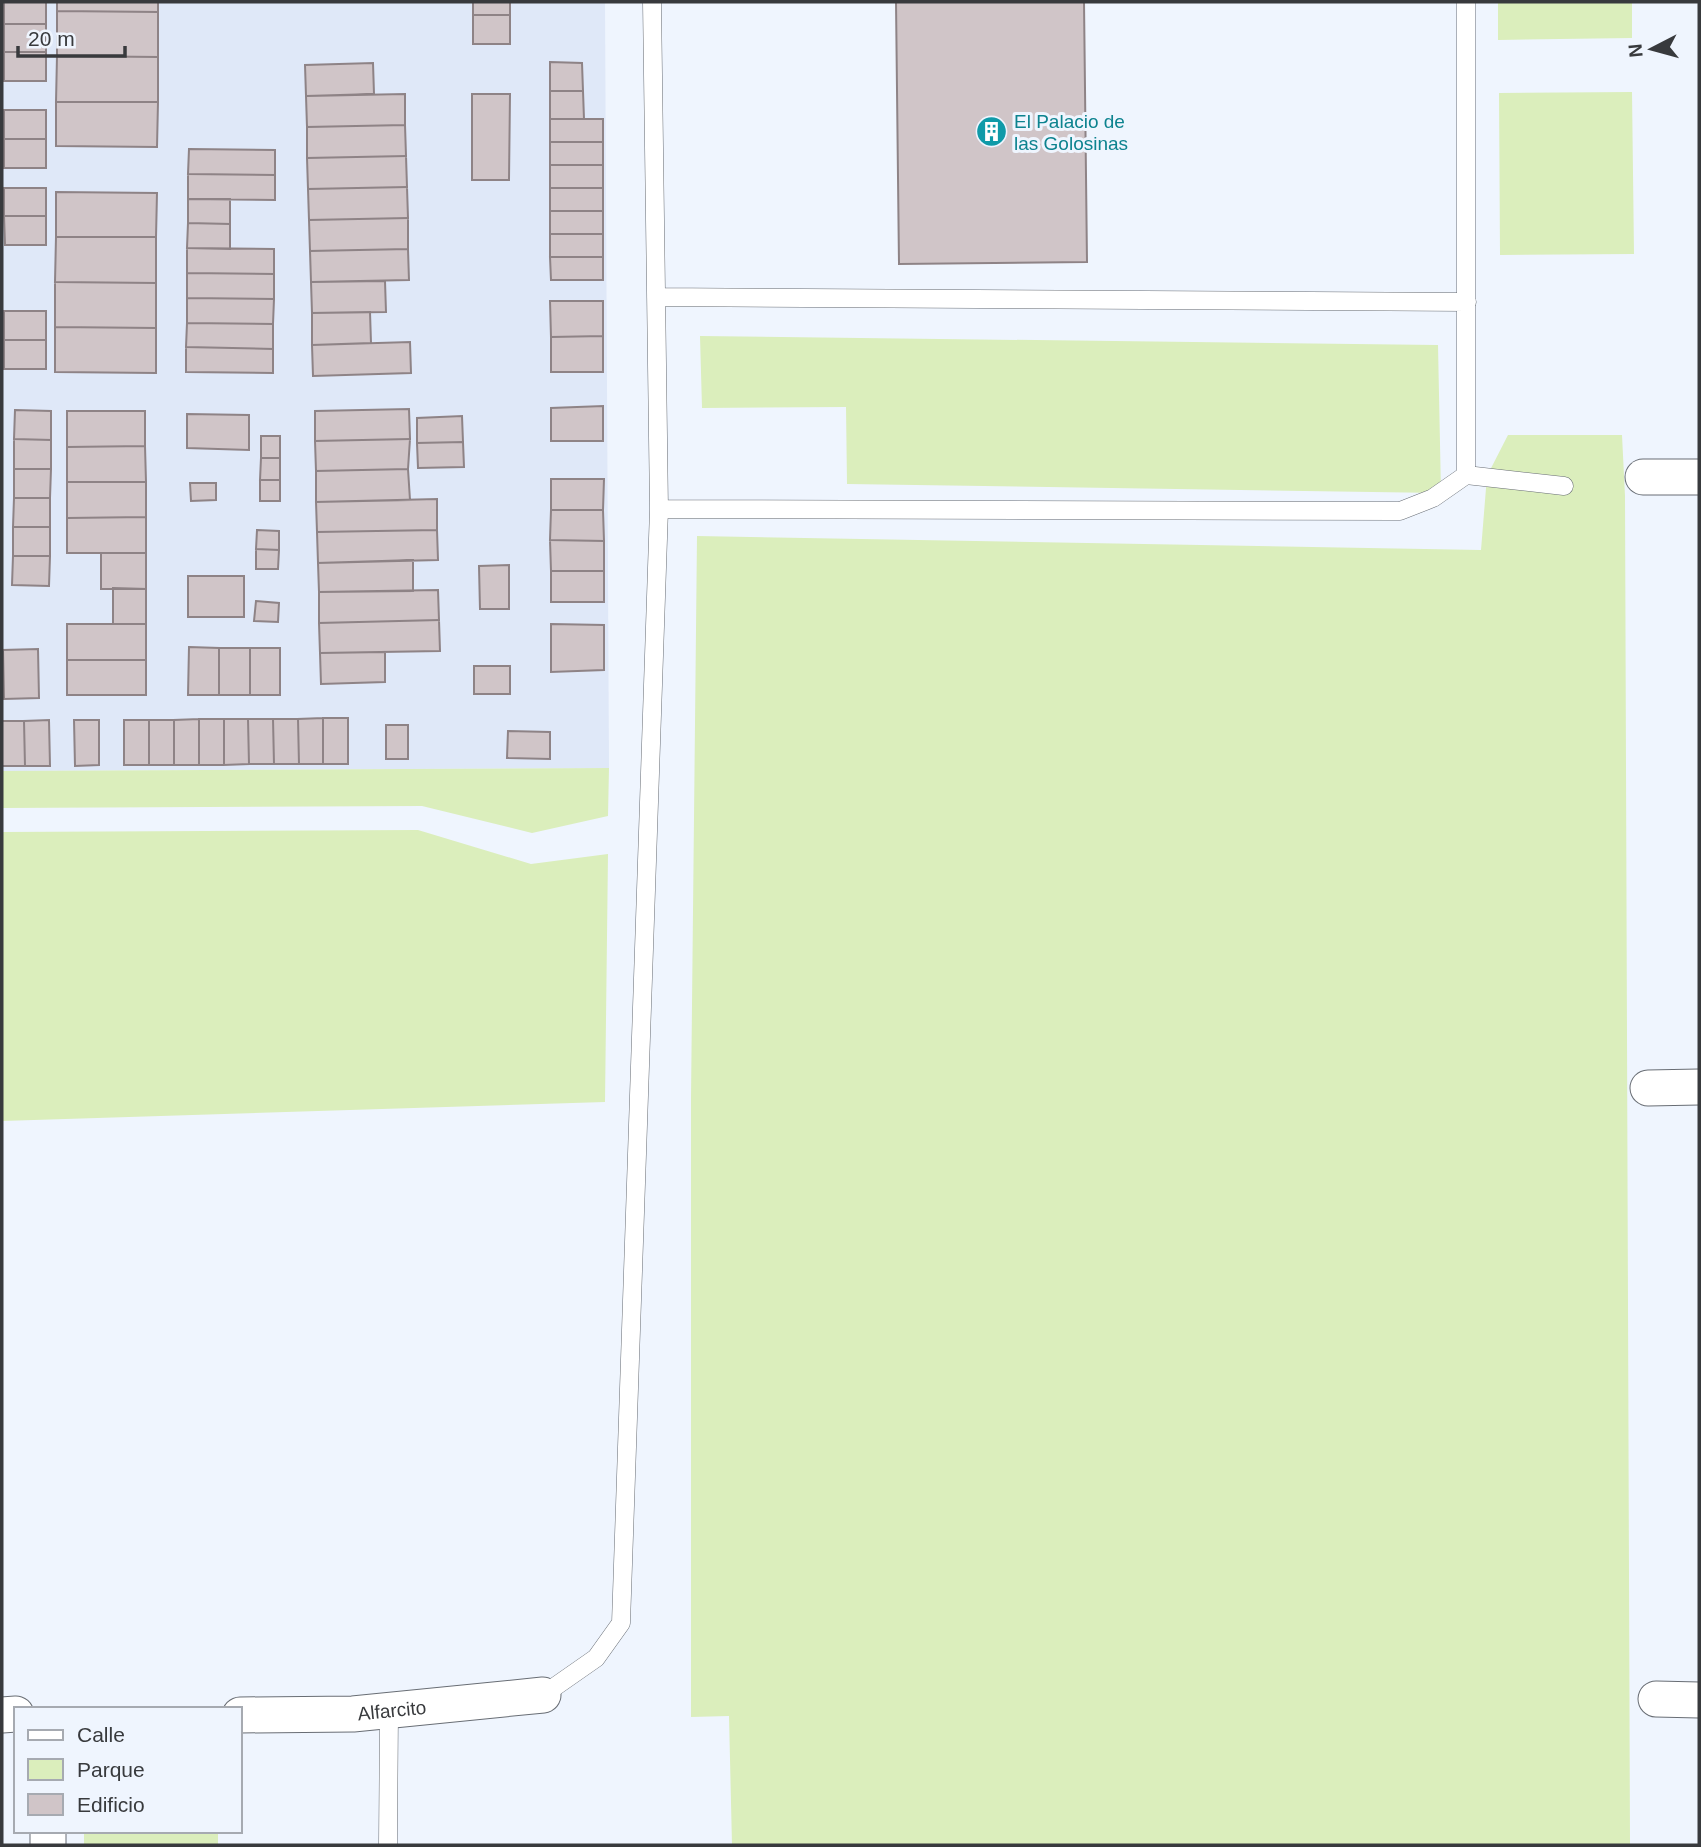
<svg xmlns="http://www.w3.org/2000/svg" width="1701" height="1847" font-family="Arial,sans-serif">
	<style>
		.built { fill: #dfe8f8 }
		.green { fill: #dbeebc }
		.building { fill: #d0c5c8; stroke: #8e8386; stroke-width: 2 }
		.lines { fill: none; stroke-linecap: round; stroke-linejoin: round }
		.service-casing { stroke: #686d74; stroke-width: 19 }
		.minor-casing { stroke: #686d74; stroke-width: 37 }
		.service { stroke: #fff; stroke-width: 18 }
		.minor { stroke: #fff; stroke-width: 35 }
		.labels { text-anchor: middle; stroke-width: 6; stroke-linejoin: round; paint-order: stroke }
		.culture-label { font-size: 19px; fill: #0d838f; stroke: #eff5fe; text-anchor: start }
		.street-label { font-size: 19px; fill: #383a3d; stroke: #eff5fe }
	</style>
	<rect width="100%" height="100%" fill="#eff5fe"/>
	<path class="built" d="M2,2h603l4,766 -607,3z"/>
	<path class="green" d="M1498,2h134v36l-134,2z
		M1632,92l2,162 -134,1 -1,-162z
		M700,336l738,9 3,148 -594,-9 -1,-77 -144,1z
		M1508,435h114l3,61 5,1349h-898l-3,-129 -38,1v-618l6,-563 784,14 6,-74z
		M609,768l-1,48 -76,17 -110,-27 -420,2v-37z
		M418,830l113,34 77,-10 -3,248 -603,19v-289z
		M84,1831h134v14h-134z"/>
	<path class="building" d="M4,2h42v22h-42z
		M57,2h101v10l-101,-1z
		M473,2h37v13h-37z
		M896,2h188l3,260 -188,2z
		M57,11l101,1v45l-101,-1z
		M473,15h37v29h-37z
		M4,24h42v28h-42z
		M4,52h42v29h-42z
		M57,56l101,1v45h-102z
		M550,62l32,1 1,28h-33z
		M373,63l1,31 -68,2 -1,-31z
		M550,91h33l1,28h-34z
		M405,94v31l-98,2 -1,-31z
		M472,94h38l-1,86h-37z
		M56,102h102l-1,45 -101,-1z
		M4,110h42v29h-42z
		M550,119h53v23h-53z
		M405,125l1,31 -99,2v-31z
		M4,139h42v29h-42z
		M550,142h53v23h-53z
		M189,149l86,1v25l-87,-1z
		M406,156l1,31 -99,2 -1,-31z
		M550,165h53v23h-53z
		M188,174l87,1v25l-87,-1z
		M407,187l1,31 -99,2 -1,-31z
		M4,188h42v28h-42z
		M550,188h53v23h-53z
		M56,192l101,1 -1,44h-100z
		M188,199h42v25l-42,-1z
		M550,211h53v23h-53z
		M4,216h42v29h-41z
		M408,218v31l-98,2 -1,-31z
		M188,223l42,1v25l-43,-1z
		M550,234h53v23h-53z
		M56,237h100v46l-101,-1z
		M187,248l87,1v25l-87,-1z
		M408,249l1,31 -98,2 -1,-31z
		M550,257h53v23h-52z
		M187,273l87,1v25l-87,-1z
		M385,281l1,31 -74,1 -1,-31z
		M55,282l101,1v45l-101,-1z
		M187,298l87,1 -1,25 -86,-1z
		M550,301h53v35l-52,1z
		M4,311h42v29h-42z
		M370,312l1,31 -59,2v-32z
		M187,323l86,1v25l-87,-2z
		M55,327l101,1v45l-101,-1z
		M603,336v36h-52v-35z
		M4,340h42v29h-42z
		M410,342l1,31 -98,3 -1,-31z
		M186,347l87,2v24l-87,-1z
		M603,406v35h-52v-33z
		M409,409l1,30 -95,2v-30z
		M15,410l36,1v29l-37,-1z
		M67,411h78v35l-78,1z
		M187,414l62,1v35l-62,-2z
		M462,416l1,26 -46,1v-25z
		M261,436h19v22h-19z
		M14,439l37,1v29h-37z
		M410,439l-2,30 -92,2 -1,-30z
		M463,442l1,25 -46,1 -1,-25z
		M145,446l1,36h-79v-35z
		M261,458h19v22h-20z
		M14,469h37l-1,29h-36z
		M408,469l2,31 -94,2v-31z
		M551,479h53l-1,31h-52z
		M260,480h20v21h-20z
		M67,482h79v35l-79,1z
		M190,483h26v17l-25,1z
		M14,498h36v29h-37z
		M437,499v31l-120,2 -1,-30z
		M551,510h52l1,31 -54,-1z
		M146,517v36h-79v-35z
		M13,527h37v29h-37z
		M257,530l22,1v19l-23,-1z
		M437,530l1,30 -120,3 -1,-31z
		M550,540l54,1v30h-53z
		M256,549l23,1 -1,19h-22z
		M101,553h45v36h-45z
		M13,556h37l-1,30 -37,-1z
		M413,560v31l-94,1 -1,-29z
		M509,565v44h-29l-1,-43z
		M551,571h53v31h-53z
		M188,576h56v41h-56z
		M113,588l33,1v35h-33z
		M438,590l1,30 -120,3v-31z
		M256,601l23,2 -1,19 -24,-1z
		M439,620l1,31 -120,2 -1,-30z
		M67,624h79v36h-79z
		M551,624l53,1v45l-53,2z
		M189,647l30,1v47h-31z
		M219,648h31v47h-31z
		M250,648h30v47h-30z
		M38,649l1,49 -35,1 -1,-49z
		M385,652v30l-64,2 -1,-31z
		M67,660h79v35h-79z
		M474,666h36v28h-36z
		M323,718h25v46h-25z
		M323,718v46h-24l-1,-45z
		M199,719v46h-25v-45z
		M199,719h25v46h-25z
		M224,719h24l1,45 -25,1z
		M248,719h25l1,45h-25z
		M273,719h25l1,45h-25z
		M49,720l1,46h-25l-1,-45z
		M74,720h25v45l-24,1z
		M124,720h25v45h-25z
		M149,720h25v45h-25z
		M2,721h22l1,45h-23z
		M386,725h22v34h-22z
		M508,731l42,1v27l-43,-1z"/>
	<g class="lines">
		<defs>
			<path id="service" d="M1466,2v473
				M656,297l811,5
				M659,509l741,2 33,-13 33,-23 98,11
				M543,1695l53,-37 25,-35 38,-1114 -7,-507
				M388,1845l1,-134"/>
			<g id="minor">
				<path d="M1643,477h56"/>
				<path d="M1648,1088l51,-1"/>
				<path d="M1656,1699l43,1"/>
				<path d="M2,1715l14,-1"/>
				<path id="s1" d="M240,1715l113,-1 190,-19"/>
				<path d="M48,1831v14"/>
			</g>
		</defs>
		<use href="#service" class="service-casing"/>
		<use href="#minor" class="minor-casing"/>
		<use href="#service" class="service"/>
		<use href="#minor" class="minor"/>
	</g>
	<defs>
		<symbol id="building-disc" viewBox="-11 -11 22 22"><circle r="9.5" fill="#0f9aa8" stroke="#eff5fe"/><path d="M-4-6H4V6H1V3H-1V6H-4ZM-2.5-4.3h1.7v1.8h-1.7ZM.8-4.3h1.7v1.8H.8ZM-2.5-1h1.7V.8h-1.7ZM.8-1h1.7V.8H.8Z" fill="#fff"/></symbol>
	</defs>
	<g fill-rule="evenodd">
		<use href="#building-disc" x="974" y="114" width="35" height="35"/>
	</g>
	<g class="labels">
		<g class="culture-label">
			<text x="1014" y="128">El Palacio de<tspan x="1014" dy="22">las Golosinas</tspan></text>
		</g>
		<g class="street-label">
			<text dy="7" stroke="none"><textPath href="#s1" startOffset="152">Alfarcito</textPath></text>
		</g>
	</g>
	<rect width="1701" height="1847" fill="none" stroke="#383a3d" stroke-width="7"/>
	<rect x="14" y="1707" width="228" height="126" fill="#eff5fe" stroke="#a6aab1" stroke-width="2"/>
	<rect x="28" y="1730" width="35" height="10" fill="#ffffff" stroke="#a6aab1" stroke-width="2"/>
	<text x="77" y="1742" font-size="21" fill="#383a3d">Calle</text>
	<rect x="28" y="1759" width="35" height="21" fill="#dbeebc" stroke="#a6aab1" stroke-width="2"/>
	<text x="77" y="1777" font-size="21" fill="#383a3d">Parque</text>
	<rect x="28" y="1794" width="35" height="21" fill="#d0c5c8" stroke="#a6aab1" stroke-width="2"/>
	<text x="77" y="1812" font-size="21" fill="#383a3d">Edificio</text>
	<g transform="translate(1652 49) rotate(264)" stroke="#eff5fe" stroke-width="5" paint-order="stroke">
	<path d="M0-5L12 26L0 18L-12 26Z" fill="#383a3d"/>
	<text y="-10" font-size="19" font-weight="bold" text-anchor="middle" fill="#383a3d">N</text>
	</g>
	<path d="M18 46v10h107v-10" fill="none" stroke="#383a3d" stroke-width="3.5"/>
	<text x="28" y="46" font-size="21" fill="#383a3d" stroke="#eff5fe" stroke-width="5" paint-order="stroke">20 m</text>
</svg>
